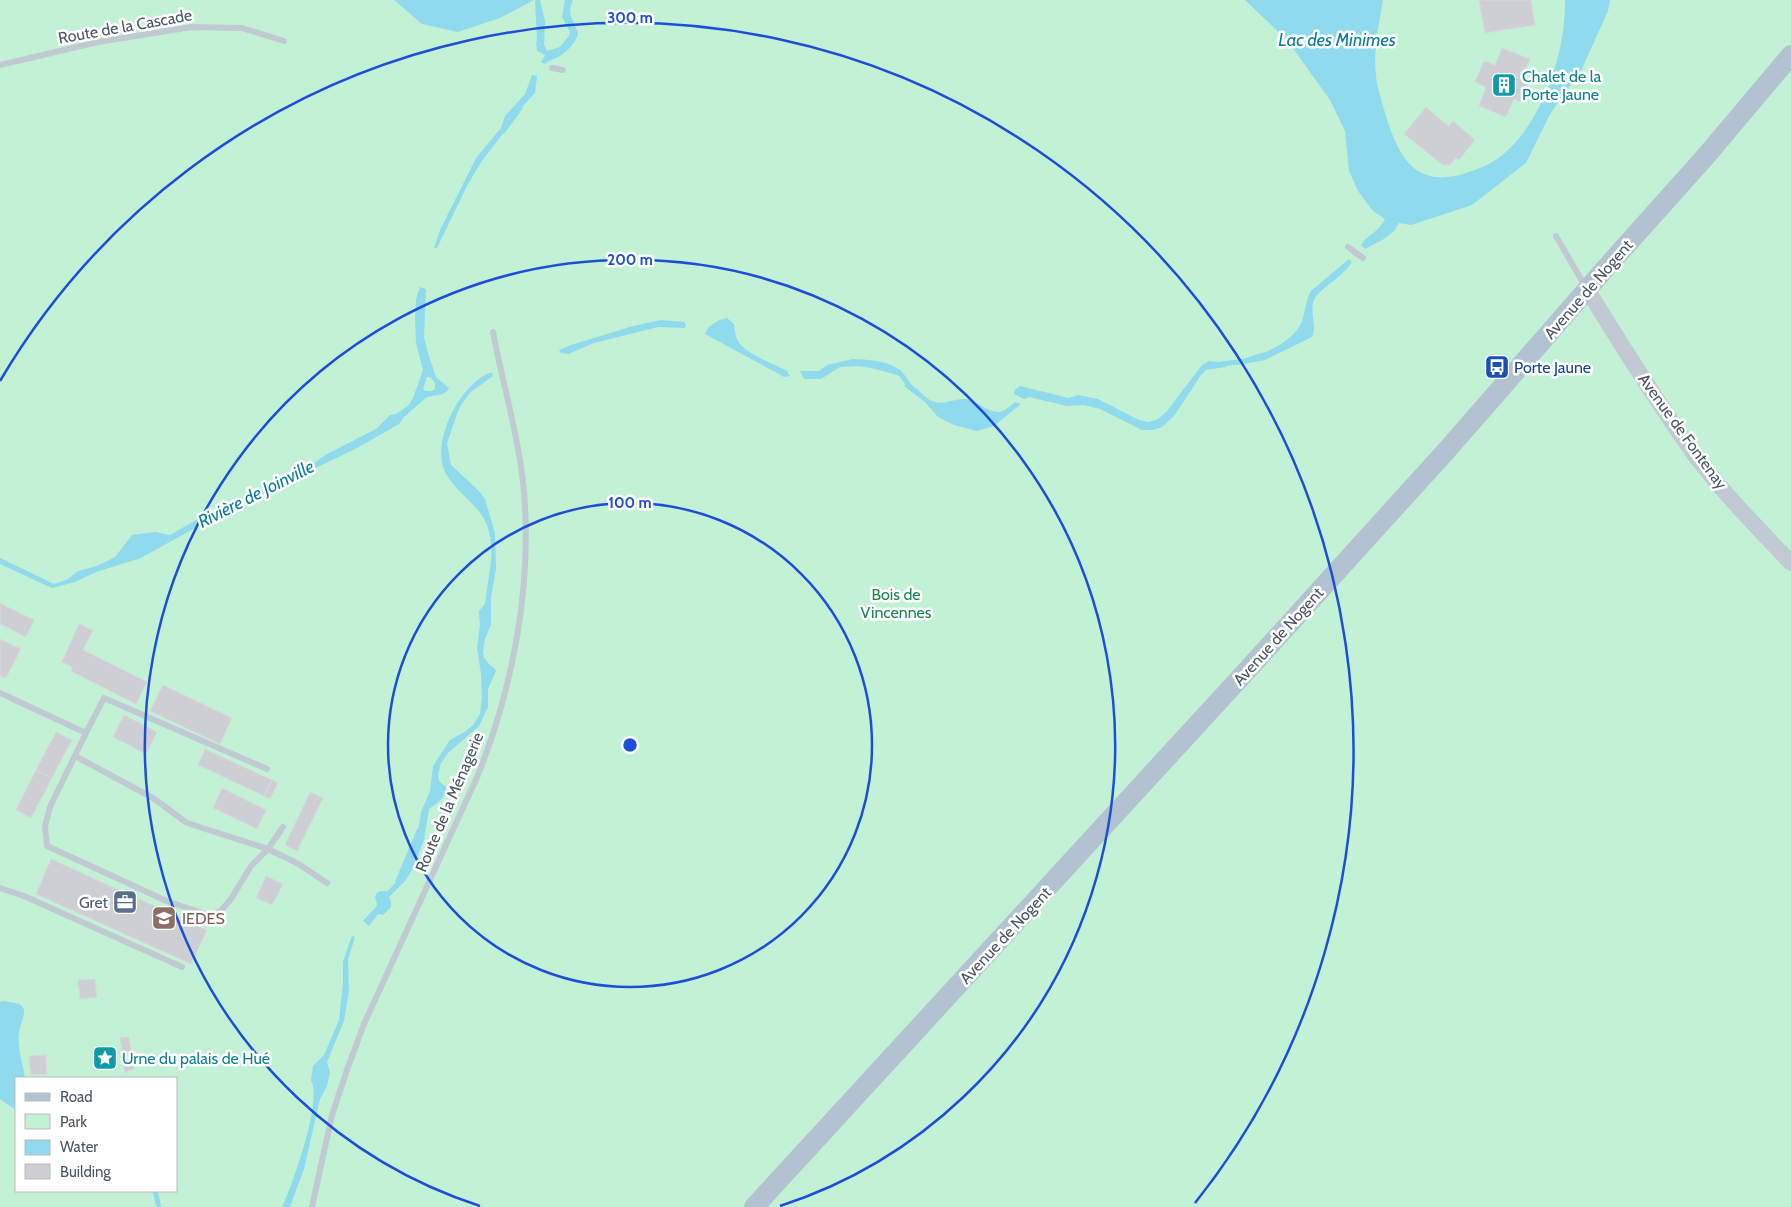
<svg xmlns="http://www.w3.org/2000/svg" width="1791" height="1207" font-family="Cabin,sans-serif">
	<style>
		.green { fill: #c3f1d5; fill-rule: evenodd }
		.water { fill: #90daee; fill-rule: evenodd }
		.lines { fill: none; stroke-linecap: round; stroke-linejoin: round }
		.stream { stroke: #90daee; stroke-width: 5 }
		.building { fill: #cdcfd5; stroke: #d7d9de }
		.service { stroke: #c1cad2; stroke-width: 6 }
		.tertiary { stroke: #c1cad2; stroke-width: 16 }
		.primary { stroke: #b3c2d1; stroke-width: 20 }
		.ring { fill: none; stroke: #1d4ed8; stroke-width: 2.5 }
		.labels { text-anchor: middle; stroke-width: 5; stroke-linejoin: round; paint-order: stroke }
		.street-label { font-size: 16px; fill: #4a5661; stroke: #fff }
		.culture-label { font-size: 16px; fill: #0d838f; stroke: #fff; text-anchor: start }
		.transit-label { font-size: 16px; fill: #164399; stroke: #fff; text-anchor: start }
		.park-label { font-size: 16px; fill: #17864f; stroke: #fff }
		.service-label { font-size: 16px; fill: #4e5e75; stroke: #fff; text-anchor: end }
		.education-label { font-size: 16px; fill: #785e54; stroke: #fff; text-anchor: start }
		.water-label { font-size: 18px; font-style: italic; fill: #0c7c9b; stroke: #fff }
		.centre { fill: #1d4ed8; stroke: #fff; stroke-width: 2.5 }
		.ring-label { font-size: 15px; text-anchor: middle; font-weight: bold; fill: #1d4ed8; stroke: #fff; stroke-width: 5; stroke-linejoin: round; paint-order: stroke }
	</style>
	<rect width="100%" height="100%" fill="#f5f3f3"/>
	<path class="green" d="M0,0h1791v1207h-1791zM16,1078h160v113h-160z"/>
	<path class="water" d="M394,0h140l-34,18 -42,14 -36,-8z
		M535,0h5l5,21 -1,24 3,6 13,-4 9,-11 1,-4 -8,-15 3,-17h8c-7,15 1,20 5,33 -1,9 -11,18 -18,23 -5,4 -9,2 -15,8l-4,-2 4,-7 -8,-4 -1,-8 1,-4z
		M1245,0h138c-4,24 -10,51 -7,76 1,12 6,25 9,37 13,42 29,77 81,60 16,-5 30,-11 42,-23 37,-35 58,-101 57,-150h45l-2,11 -28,62 -16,20 -15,23 -23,47 -54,42 -61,20 -12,-2 -5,8 -10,8 -19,10 -4,-4c6,-10 17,-12 24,-26l-12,-8 -15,-20 -9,-20 -4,-40 -15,-31 -43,-60z
		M532,75l5,1 -2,17 -15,16 -12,10 -3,12 -24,31 -14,24 -30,62h-3l6,-18 36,-72 25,-30 4,-12 20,-22z
		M1349,259l3,3c-10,16 -29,24 -37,36 -7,13 3,27 -3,39l-47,23 -26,5c5,-10 21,-10 31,-15 9,-4 19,-11 26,-19 10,-10 8,-28 15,-40z
		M420,287l6,2 -2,48 4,16 8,24 13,11 -1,2 -5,4 -16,3 -23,20 -5,7 -40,23 -148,72 -70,39 -45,14 -21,10 -23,6 -52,-24v-6l54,26 14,-5 10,-8 19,-5 18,-9 17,-22 23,-3 15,3 33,-19 63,-29 24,-12 5,-4 18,-7 14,-10 49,-25 14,-14 6,-1 12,-8 5,-8 10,-28 -7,-27 -1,-22 1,-22zM427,377h3l5,6v6l-3,2h-7l-2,-2z
		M727,318l7,6c1,5 1,11 3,15 5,14 38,25 50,32l3,5 -6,1 -79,-43c2,-8 14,-15 22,-16z
		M661,320l23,2 2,3 -1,3 -27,-1 -64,16 -26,11 -7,-1 -2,-3 12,-5 62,-19z
		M853,359c17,1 41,1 52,17v1l-34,-9 -13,-2 -18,1 -19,12h-17l-4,-8h19l8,-6z
		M1209,361l20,2 -3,4 -20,3 -5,5 -27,41 -12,11 -9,3h-11l-42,-21 -16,-4 -17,1 -38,-9 -5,2 -10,-5 1,-4 5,-4 49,12 9,-3 20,4 41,21 10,2 9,-3 9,-8 35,-46z
		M492,372l1,4 -22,16 -8,10 -5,9 -11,32 4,22 27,25 7,9 10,34 1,36 -5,29v26l-6,15 -2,13 1,6 6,7 4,3 2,3 -8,18v18l-9,19 -31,27 -7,10 -3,11 1,7 7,6c1,11 -9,16 -17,22l-5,31 -12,30 -6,10 -17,17 2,4v6l-8,8 -5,-1 -9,12 -6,-5 13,-14 1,-3 -2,-7c3,-8 6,-5 13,-6l15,-17 13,-31 5,-31 9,-21 3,-25 17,-26 16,-9 7,-6 7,-11 2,-17 -1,-23 -4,-26 3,-23 -1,-14 6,-7 1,-7c3,-26 10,-47 1,-72 -9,-22 -30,-31 -41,-51 -17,-30 14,-92 46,-102z
		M906,384c14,3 15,12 26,17 11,5 23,-3 34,-2 12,2 20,13 33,13 5,0 11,-6 16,-10l6,2 -27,22 -17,5 -23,-6 -16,-8 -13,-15 -21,-16z
		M352,936l3,1 -7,23 1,31 -5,30 -17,41 3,10 -3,14 -7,13 -16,70 -14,38h-8c10,-21 41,-108 29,-126l2,-15 11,-11 15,-35 4,-37v-22z
		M4,1001l16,3 4,5c1,8 -4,15 -5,24 -2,14 4,31 6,45h-9v32l-16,-11v-97z"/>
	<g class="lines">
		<path class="stream" d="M503,131l17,-23
			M1222,364l24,-3
			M899,372l13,17
			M398,881l21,-50
			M155,1191l4,16"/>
	</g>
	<path class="building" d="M1479,0h52l4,25 -50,8z
		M1502,48l28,11 -7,18 6,3 -9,22 -6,-3 -8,18 -27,-11 7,-19 -11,-5 9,-21 11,4z
		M1426,107l22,19 5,-5 22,19 -16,20 -3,-2 -6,7h-7l-39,-31z
		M0,603l34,17 -8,17 -25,-13 -1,2z
		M79,624l14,6 -10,20 64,32 -11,22 -65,-33 1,-4 -10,-5z
		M0,639l21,10 -15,29 -6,-2z
		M163,685l69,33 -12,26 -70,-33z
		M124,715l33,17 -11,22 -33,-17z
		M56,732l16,8 -20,38 -16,-8z
		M205,749l67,31 -8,16 -66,-31z
		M36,770l16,8 -21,40 -15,-8z
		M272,780l6,3 -8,16 -6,-3z
		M222,788l44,22 -9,19 -44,-21z
		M310,792l13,6 -26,53 -12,-6z
		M51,859l156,71 -16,34 -155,-70z
		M266,876l17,8 -11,21 -16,-7z
		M95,979l2,18 -17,2 -2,-19z
		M120,1037h9l5,32 -9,4z
		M46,1055l1,19 -16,1 -2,-19z"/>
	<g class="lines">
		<path class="service" d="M0,65l98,-23 94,-15 50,1 42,13
			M552,68l11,2
			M1556,236l29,50
			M1348,247l15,11
			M0,693l86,40 -36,74 -5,19 2,20 122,56 40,13 11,-3 11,-13 20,-33 17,-17 15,-22
			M86,733l18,-35 163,71
			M75,756l78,42 34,25 81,26 29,14 30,20
			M0,888l24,8 158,71
			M312,1207l20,-92 15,-45 17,-46 114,-249c35,-88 54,-188 46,-283 -5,-55 -21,-107 -31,-160"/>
		<path class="tertiary" d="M1587,289c35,57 71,115 110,169 28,37 62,71 94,105"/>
		<path class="primary" d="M754,1207l497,-541 196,-216 157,-180 102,-114 85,-101"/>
	</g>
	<g class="ring">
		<circle cx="630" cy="745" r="242"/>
		<path d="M480 1206A485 485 0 1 1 780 1206"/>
		<path d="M0 381A727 727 0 1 1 1195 1203"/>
	</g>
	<defs>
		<symbol id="building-square" viewBox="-11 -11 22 22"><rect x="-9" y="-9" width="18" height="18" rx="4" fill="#0f9aa8" stroke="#fff"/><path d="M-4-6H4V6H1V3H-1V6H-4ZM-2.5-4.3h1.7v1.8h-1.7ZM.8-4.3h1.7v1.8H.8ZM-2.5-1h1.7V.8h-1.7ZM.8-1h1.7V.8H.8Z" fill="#fff"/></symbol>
		<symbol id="bus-square" viewBox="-11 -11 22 22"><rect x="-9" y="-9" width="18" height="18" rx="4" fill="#1a4fb4" stroke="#fff"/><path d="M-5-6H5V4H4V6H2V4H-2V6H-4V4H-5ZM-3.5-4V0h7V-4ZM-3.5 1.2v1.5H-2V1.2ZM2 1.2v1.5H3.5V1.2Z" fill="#fff"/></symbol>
		<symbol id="office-square" viewBox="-11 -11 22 22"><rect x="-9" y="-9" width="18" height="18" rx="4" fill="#5c6f8a" stroke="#fff"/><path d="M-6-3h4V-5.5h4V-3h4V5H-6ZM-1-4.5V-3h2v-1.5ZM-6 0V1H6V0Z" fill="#fff"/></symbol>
		<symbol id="university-square" viewBox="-11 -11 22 22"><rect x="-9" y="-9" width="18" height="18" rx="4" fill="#8d6e63" stroke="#fff"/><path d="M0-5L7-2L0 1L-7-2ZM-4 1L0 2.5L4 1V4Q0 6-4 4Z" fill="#fff"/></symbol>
		<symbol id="sight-square" viewBox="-11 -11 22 22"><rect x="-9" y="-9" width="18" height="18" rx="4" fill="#0f9aa8" stroke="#fff"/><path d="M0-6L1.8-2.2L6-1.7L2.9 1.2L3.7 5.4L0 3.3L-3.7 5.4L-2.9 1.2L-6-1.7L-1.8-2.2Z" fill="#fff"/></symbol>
	</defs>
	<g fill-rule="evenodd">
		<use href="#building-square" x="1490" y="71" width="28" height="28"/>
		<use href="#bus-square" x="1483" y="353" width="28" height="28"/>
		<use href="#office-square" x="111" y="888" width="28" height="28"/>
		<use href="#university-square" x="150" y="904" width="28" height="28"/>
		<use href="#sight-square" x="91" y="1044" width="28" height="28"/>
	</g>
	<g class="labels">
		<g class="street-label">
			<text transform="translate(125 26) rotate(-10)" y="6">Route de la Cascade</text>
			<text transform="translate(1588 289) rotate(-49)" y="6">Avenue de Nogent</text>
			<text transform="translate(1683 431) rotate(54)" y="6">Avenue de Fontenay</text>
			<text transform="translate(1278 636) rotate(-48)" y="6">Avenue de Nogent</text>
			<text transform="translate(449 802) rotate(-67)" y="6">Route de la Ménagerie</text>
			<text transform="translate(1005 935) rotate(-47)" y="6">Avenue de Nogent</text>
		</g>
		<g class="culture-label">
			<text x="1522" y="82">Chalet de la<tspan x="1522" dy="18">Porte Jaune</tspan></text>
			<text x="122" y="1064">Urne du palais de Hué</text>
		</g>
		<g class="transit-label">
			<text x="1514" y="373">Porte Jaune</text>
		</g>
		<g class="park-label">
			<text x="896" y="600">Bois de<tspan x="896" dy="18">Vincennes</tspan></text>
		</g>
		<g class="service-label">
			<text x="108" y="908">Gret</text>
		</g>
		<g class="education-label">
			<text x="182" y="924">IEDES</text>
		</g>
		<g class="water-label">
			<text x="1337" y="46">Lac des Minimes</text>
			<text transform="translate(256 494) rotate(-27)" y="6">Rivière de Joinville</text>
		</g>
	</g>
	<circle cx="630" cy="745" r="8" class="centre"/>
	<g class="ring-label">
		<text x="630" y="23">300 m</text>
		<text x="630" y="265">200 m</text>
		<text x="630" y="508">100 m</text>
	</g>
	<rect x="15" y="1077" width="162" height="115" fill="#ffffff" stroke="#b7bbc0"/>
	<rect x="25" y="1093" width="25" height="8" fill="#b3c2d1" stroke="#b7bbc0"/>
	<text x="60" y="1102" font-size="15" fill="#4a5661">Road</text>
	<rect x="25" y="1114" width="25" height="15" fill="#c3f1d5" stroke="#b7bbc0"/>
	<text x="60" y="1127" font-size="15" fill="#4a5661">Park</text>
	<rect x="25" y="1140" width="25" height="15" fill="#90daee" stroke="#b7bbc0"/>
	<text x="60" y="1152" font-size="15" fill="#4a5661">Water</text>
	<rect x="25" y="1164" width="25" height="15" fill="#cdcfd5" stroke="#b7bbc0"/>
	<text x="60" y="1177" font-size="15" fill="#4a5661">Building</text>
</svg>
